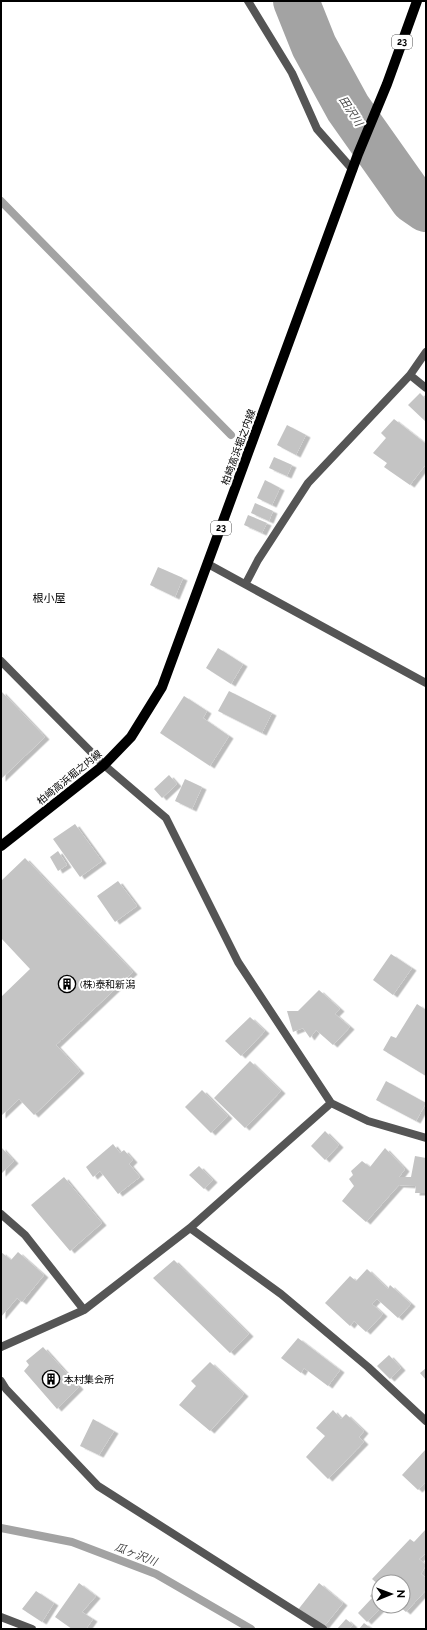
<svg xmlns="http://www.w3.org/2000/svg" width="427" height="1630" font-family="Raleway,'Noto Sans JP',sans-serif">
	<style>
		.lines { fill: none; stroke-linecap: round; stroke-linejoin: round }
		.stream { stroke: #a3a3a3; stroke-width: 8 }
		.river { stroke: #a3a3a3; stroke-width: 46 }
		.building { fill: #c4c4c4; filter: url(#shadow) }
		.minor { stroke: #555; stroke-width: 8 }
		.primary { stroke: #000; stroke-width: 10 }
		.labels { text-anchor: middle; stroke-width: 4; stroke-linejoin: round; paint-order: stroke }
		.shield { fill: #fff; stroke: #4c4c4c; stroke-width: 1 }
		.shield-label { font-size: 9px; font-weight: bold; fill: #000 }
		.street-label { font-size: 10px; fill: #000; stroke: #fff }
		.poi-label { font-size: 10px; fill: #000; stroke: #fff; text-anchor: start }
		.water-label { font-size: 11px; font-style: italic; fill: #444; stroke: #fff }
		.neighbourhood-label { font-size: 11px; fill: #000; stroke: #fff }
	</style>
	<defs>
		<filter id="shadow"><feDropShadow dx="4.5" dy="2.5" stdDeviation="0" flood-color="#0004"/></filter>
	</defs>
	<rect width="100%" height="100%" fill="#fff"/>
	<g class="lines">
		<path class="stream" d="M1,201l230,234
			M1,1528l71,14 84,32 95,55"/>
		<path class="river" d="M296,1l18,45 34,62 65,92 13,9"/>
	</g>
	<path class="building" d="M420,393l6,6v23l-18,-17z
		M394,419l32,25v20l-16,21 -26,-18 3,-4 -14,-10 13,-15 -5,-5z
		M287,425l19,10 -10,20 -19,-10z
		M274,457l18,8 -5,11 -18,-8z
		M265,480l15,8 -8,17 -15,-7z
		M255,503l18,8 -4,10 -18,-8z
		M248,515l19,8 -5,10 -18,-8z
		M158,567l25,11 -8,19 -25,-12z
		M218,648l25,16 -12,20 -25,-16z
		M1,691l44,46 -44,42z
		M229,691l43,22 -10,20 -44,-22z
		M184,696l23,15 -4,7 26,18 -19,30 -50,-33z
		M169,775l8,9 -15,14 -8,-9z
		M185,779l17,8 -10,22 -17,-8z
		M75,824l27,37 -22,16 -27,-38z
		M58,851l9,14 -9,6 -8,-14z
		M25,858l108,114 -77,73 24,26 -46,44 -15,-16 -18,17v-119l29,-28 -29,-31v-57z
		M118,881l19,25 -22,16 -18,-26z
		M391,954l21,14 -19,27 -20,-15z
		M319,990l21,19 -5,5 15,13 -17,18 -17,-15 -6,8 -7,-10 -10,4 -6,-21h11z
		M417,1004l9,6v66l-43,-26 8,-14 5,2z
		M250,1017l15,14 -24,25 -16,-15z
		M250,1061l31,30 -36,37 -31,-30z
		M386,1081l40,22 -10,18 -40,-21z
		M202,1090l26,26 -17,17 -26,-26z
		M325,1131l14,14 -14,15 -14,-14z
		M113,1144l7,9 4,-3 9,10 -4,4 11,13 -22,17 -18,-23 -7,6 -7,-10z
		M1,1147l13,14 -13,13z
		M385,1148l20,21 -6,8h12l4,-21 11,2v35h-11l1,-7 -17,-1 -33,37 -24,-21 12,-15 -5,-7 4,-4 -2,-4 11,-10 8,6z
		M199,1166l14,14 -9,9 -15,-14z
		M64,1177l38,46 -32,28 -39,-46z
		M1,1252l10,8 7,-8 26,23 -22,27 -5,-4 -16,19z
		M174,1260l75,74 -19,19 -77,-75z
		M367,1269l21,20 2,-4 21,19 -13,14 -21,-19 -5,5 11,10 -17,18 -12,-11 -4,5 -25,-23 25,-27 6,5z
		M298,1338l42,32 -12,16 -24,-18 -3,5 -20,-15z
		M43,1347l36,40 -22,22 -33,-38 5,-6 -3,-4z
		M389,1355l12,13 -11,11 -13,-13z
		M210,1362l34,32 -34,37 -31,-26 17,-19 -5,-5z
		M426,1368v12l-6,-7z
		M333,1410l8,9 5,-5 18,17 -5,6 5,5 -36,37 -22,-22 19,-21 -9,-8z
		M93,1419l21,12 -15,24 -19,-9z
		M426,1449v33l-8,8 -16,-15z
		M426,1529v24l-7,6 7,6 -5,9 5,4v12l-20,22 -7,-6h4v-24h-24v3l-7,-6 38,-40 4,3z
		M79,1583l17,13 -14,16 11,7 -7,10h-14l-17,-12z
		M319,1583l24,20 -21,26 -25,-18z
		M379,1586v20h4l-16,16 -9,-9 14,-15 -2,-2z
		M36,1591l18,12 -12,19 -20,-13z
		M346,1619l7,6 -4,4h-12z
		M364,1623l8,6h-13z"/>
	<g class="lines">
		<path class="minor" d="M248,1l44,72 25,56 36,41
			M410,375l16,13
			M208,564l218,119
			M246,583l12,-23 50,-77 102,-108 16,-23
			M1,661l103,104 62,53 72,144 93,141 37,18 58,17
			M1,1214l24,21 59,75
			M190,1228l91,66 87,73 58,54
			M1,1347l83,-37 106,-82 141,-125
			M1,1381l5,8 92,97 225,143
			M1,1617l31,12"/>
		<path class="primary" d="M1,846l103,-81 27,-28 31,-50 196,-533 29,-70 30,-83"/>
	</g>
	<defs>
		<symbol id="building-ring" viewBox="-11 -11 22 22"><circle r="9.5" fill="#fff" stroke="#000" stroke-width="1.5"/><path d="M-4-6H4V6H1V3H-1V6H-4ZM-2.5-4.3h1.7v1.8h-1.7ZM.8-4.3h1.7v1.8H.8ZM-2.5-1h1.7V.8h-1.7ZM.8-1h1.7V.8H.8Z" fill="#000"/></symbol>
	</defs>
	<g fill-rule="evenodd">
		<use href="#building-ring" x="57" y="974" width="20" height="20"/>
		<use href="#building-ring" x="41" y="1369" width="20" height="20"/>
	</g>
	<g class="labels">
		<g class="shield">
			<rect x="392" y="35" width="20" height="14" rx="3"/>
			<rect x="211" y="521" width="20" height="14" rx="3"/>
		</g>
		<g class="shield-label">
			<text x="402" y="45">23</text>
			<text x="221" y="531">23</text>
		</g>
		<g class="street-label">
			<text transform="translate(238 447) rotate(-70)" y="4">柏崎高浜堀之内線</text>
			<text transform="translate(69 777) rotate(-39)" y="4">柏崎高浜堀之内線</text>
		</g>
		<g class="poi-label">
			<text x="80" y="988">(株)泰和新潟</text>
			<text x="64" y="1383">本村集会所</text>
		</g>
		<g class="water-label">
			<text transform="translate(351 111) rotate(57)" y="4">田沢川</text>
			<text transform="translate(136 1554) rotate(21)" y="4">瓜ヶ沢川</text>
		</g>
		<g class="neighbourhood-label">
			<text x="49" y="602">根小屋</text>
		</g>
	</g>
	<rect width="427" height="1630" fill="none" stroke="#000000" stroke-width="4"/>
	<g transform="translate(391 1594) rotate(89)"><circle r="19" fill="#ffffff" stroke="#999999"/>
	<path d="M0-3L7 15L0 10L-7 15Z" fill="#000000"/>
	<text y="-6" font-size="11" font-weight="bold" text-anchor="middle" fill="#000000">N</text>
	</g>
</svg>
